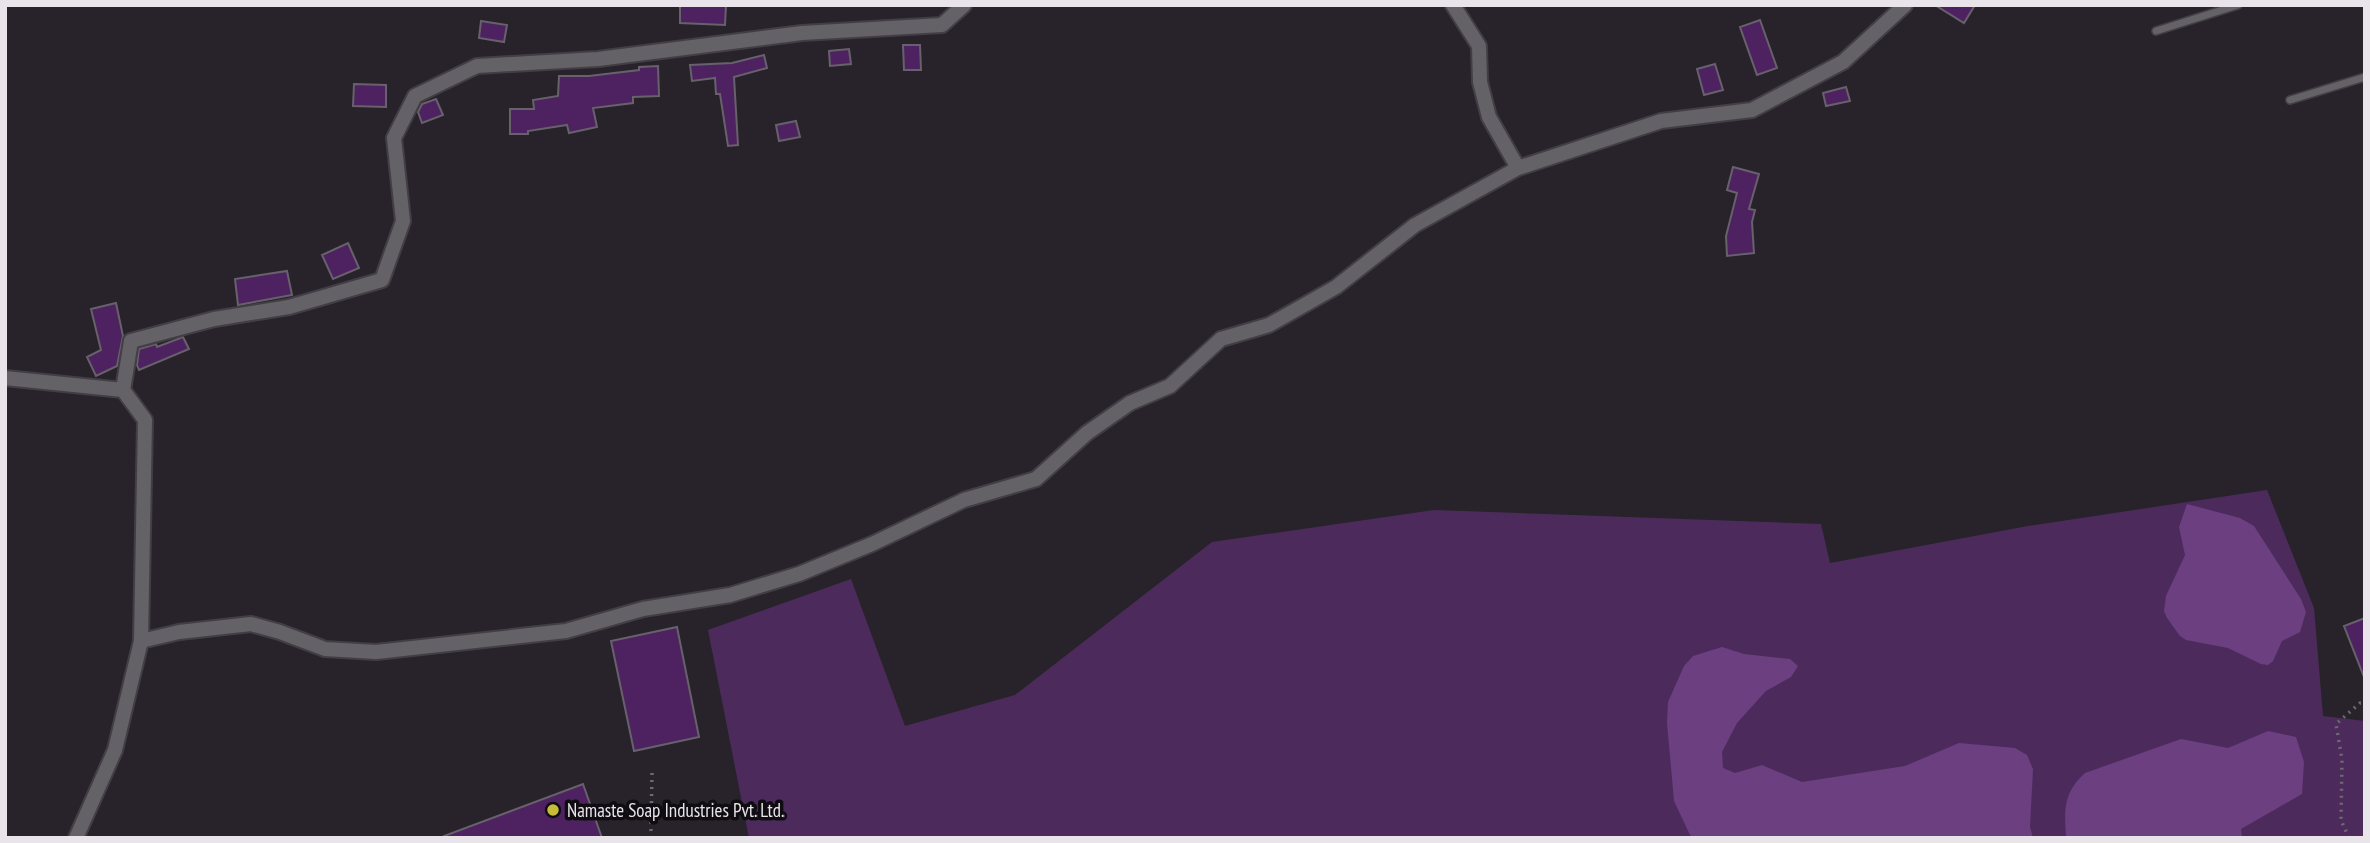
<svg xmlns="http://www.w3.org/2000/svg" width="2370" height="843" font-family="'PT Sans Narrow',sans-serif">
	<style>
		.green { fill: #4c2b5c }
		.water { fill: #6b3f80 }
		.building { fill: #4e2261; stroke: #66616a; stroke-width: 2 }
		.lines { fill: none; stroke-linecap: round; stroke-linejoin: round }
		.lane-casing { stroke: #433e45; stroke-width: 10 }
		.street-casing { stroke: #433e45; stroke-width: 18 }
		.path { stroke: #6d696f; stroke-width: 3.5; stroke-dasharray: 2 5; stroke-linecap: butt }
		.lane { stroke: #646266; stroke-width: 7 }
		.street { stroke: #646266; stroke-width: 14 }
		.poi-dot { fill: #c7bb3c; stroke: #0f0d11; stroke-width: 2.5 }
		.labels { text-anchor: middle; stroke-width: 7; stroke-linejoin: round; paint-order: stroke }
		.poi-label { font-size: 19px; fill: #e8e4ea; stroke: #0f0d11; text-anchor: start }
	</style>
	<rect width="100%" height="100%" fill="#28232a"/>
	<path class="green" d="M2267,490l47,118 9,108 42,5v117h-1616l-41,-208 143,-51 54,147 110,-31 197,-153 222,-32 387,14 9,39 198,-37z"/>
	<path class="water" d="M2187,504l53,14 14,8 47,73 5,13 -6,20 -18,9 -9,20 -5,4 -7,-1 -33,-16 -42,-8 -6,-4 -13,-18 -3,-7 2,-15 19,-41 -6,-28z
		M1722,647l22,7 46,5 8,7 -7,11 -25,14 -29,32 -15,29 1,16 12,5 27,-8 40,17 103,-16 54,-23 56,5 12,7 6,14 -3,58 3,11h-340l-3,-3 -16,-34 -7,-78 1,-21 16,-36 9,-10z
		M2268,731l28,6 8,25 -2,32 -61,35 1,9h-174l-2,-2c-2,-27 -2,-44 19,-63l96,-34 47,9z"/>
	<path class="building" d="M680,5h46l-1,20 -45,-2z
		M1935,5h40l-11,18z
		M1760,20l17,48 -20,7 -17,-48z
		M481,21l26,4 -3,17 -25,-4z
		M903,45h17l1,25h-17z
		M849,49l2,15 -21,2 -1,-15z
		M764,55l3,13 -33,9 4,68 -10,1 -8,-52h-4l-1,-16 -23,3 -2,-16 42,-2z
		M1715,64l8,26 -19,5 -7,-26z
		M658,66l1,30 -26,1v6l-40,5 4,19 -28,6 -2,-8 -39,6v3h-18v-25h24l-1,-9 25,-4 1,-20h30l50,-6v-3z
		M354,84l32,1v22l-33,-1z
		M1846,87l4,14 -24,5 -3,-13z
		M436,99l7,16 -21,8 -4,-11 4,-8z
		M796,121l4,16 -21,4 -3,-16z
		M1733,167l26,7 -10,35 6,1 -3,12 2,31 -27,3 -1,-20 11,-43 -10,-3z
		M348,243l11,25 -26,11 -11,-24z
		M287,271l5,24 -54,10 -3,-26z
		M116,303l7,33 -6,30 -21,10 -9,-19 14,-7 -10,-41z
		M183,337l6,12 -50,21 -2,-5 2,-16 17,-5 1,3z
		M2365,618v59h-1l-20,-51z
		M677,627l22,110 -65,14 -23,-110z
		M583,784l19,54h-157l-1,-2z"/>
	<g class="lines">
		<defs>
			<path id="lane" d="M2156,31l82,-26
				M2290,100l75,-23"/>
			<path id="street" d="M1453,5l26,41 1,36 9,35 29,51
				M5,378l118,12 22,30 -4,221 -26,109 -39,88
				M123,390l8,-49 83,-22 75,-12 93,-27 21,-59 -9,-83 21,-42 62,-30 121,-7 204,-26 140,-8 22,-20
				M141,641l38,-9 72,-8 29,8 45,17 51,3 190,-21 77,-22 87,-14 69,-21 73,-30 92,-44 72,-21 51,-46 43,-30 40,-17 51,-47 48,-14 67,-38 79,-62 103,-57 143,-47 91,-11 91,-48 62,-57"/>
		</defs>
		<use href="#lane" class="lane-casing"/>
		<use href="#street" class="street-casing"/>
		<path class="path" d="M652,773l-1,57 1,8
			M2349,838l-8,-18 1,-60 -6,-36 24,-21h5"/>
		<use href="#lane" class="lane"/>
		<use href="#street" class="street"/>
	</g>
	<circle class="poi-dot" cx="553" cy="810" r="7"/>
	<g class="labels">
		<g class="poi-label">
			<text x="567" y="817">Namaste Soap Industries Pvt. Ltd.</text>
		</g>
	</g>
	<rect width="2370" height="843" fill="none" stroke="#e8e4ea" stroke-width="14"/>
</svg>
